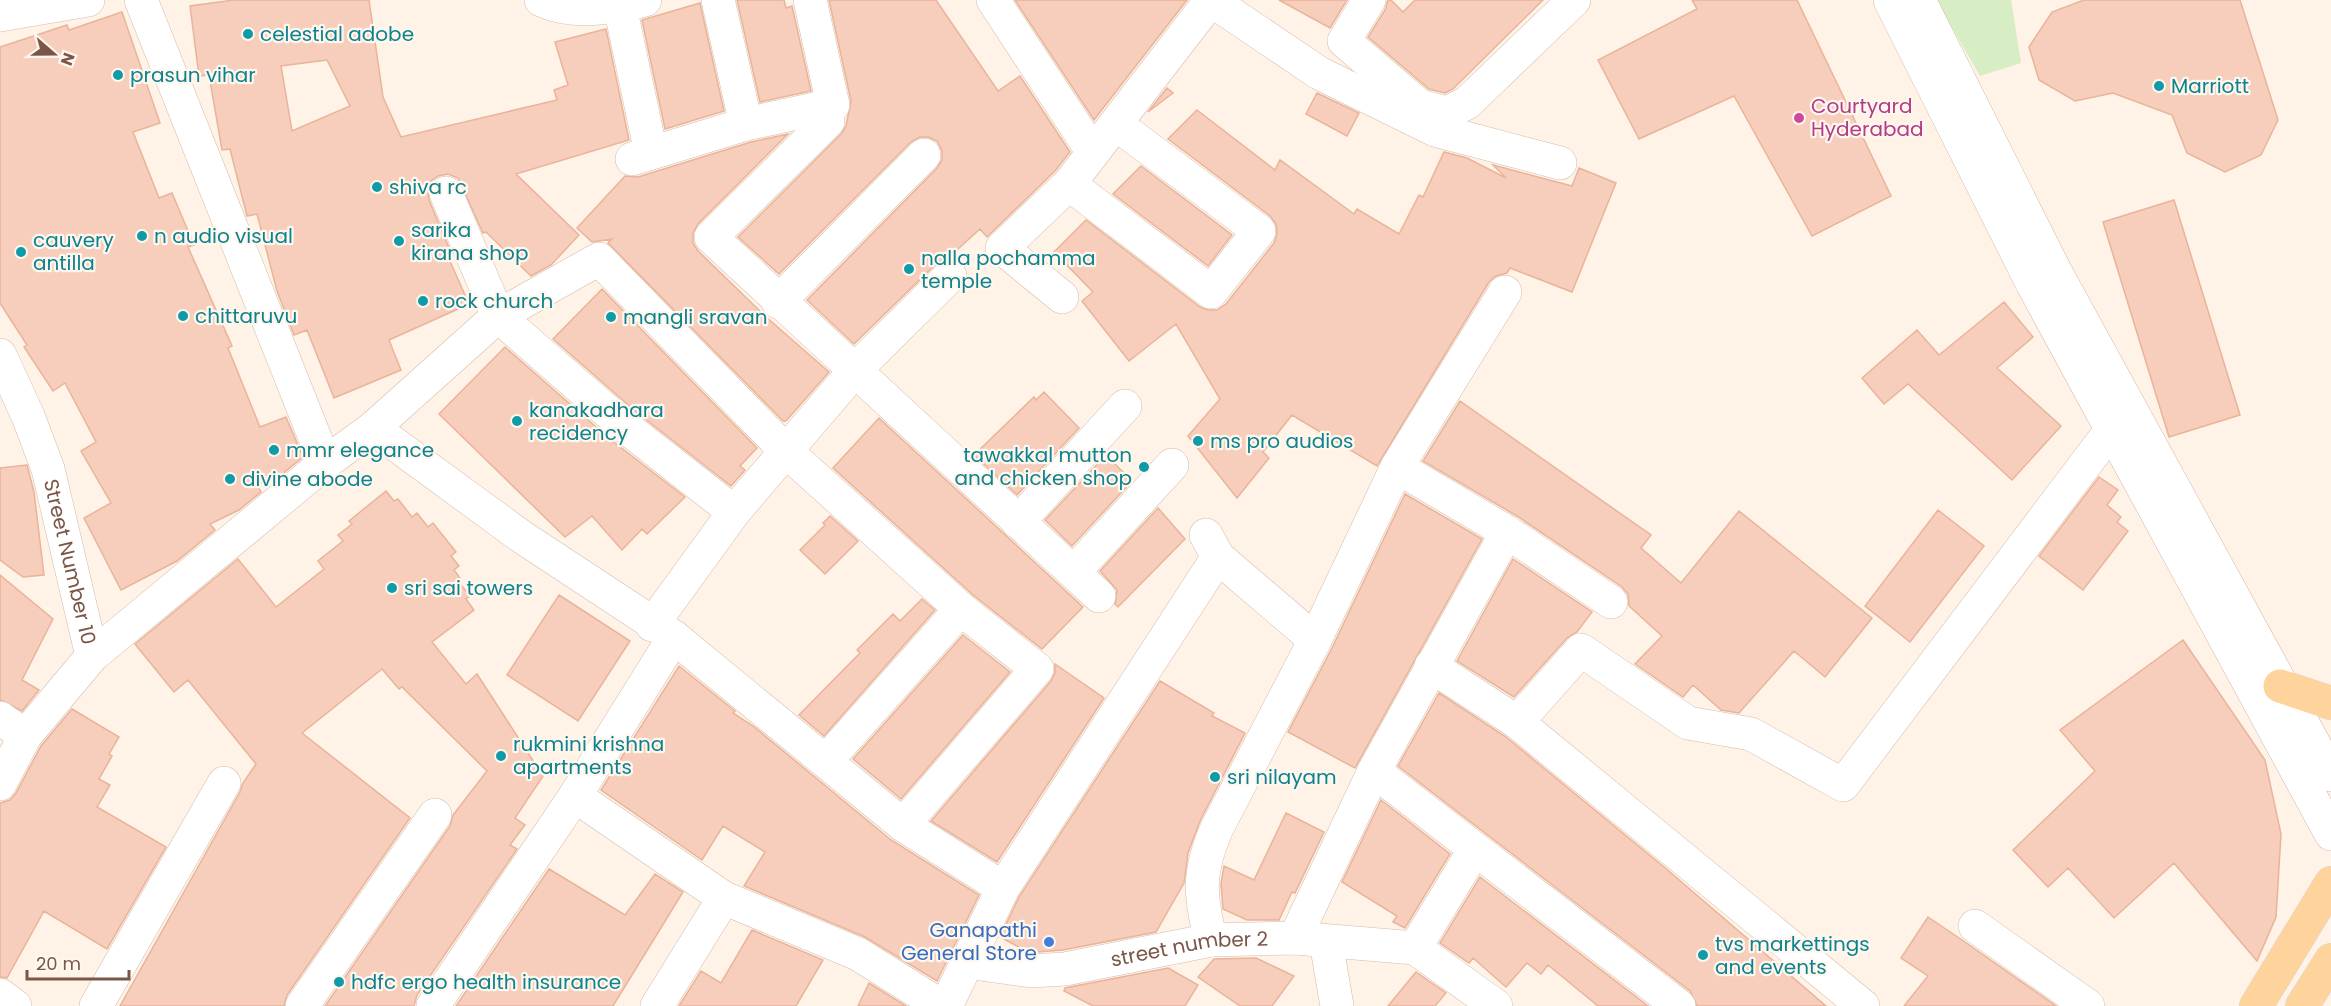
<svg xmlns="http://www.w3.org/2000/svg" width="2331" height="1006" font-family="Poppins,sans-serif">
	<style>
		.green { fill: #d7edc3 }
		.building { fill: #f6cebb; stroke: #eab39a; stroke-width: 1.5; fill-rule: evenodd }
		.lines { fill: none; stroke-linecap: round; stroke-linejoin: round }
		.minor-casing { stroke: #d4bcad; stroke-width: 34 }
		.secondary-casing { stroke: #d7bbaa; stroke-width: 34 }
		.primary-casing { stroke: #dcd3cf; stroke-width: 34 }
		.minor { stroke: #fff; stroke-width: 33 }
		.secondary { stroke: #fff; stroke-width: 33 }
		.primary { stroke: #ffd39c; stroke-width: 33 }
		.culture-dot { fill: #0f9aa8; stroke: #fff7ee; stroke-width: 2 }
		.hotel-dot { fill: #d1479c; stroke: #fff7ee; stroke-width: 2 }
		.shop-dot { fill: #3f7fe0; stroke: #fff7ee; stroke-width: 2 }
		.labels { text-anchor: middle; stroke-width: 4.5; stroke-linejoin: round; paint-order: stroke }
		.culture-label { font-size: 20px; fill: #0d838f; stroke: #fff7ee; text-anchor: start }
		.hotel-label { font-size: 20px; fill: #b23c85; stroke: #fff7ee; text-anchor: start }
		.street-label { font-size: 20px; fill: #7a5648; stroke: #fff7ee }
		.shop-label { font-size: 20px; fill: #366cbe; stroke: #fff7ee; text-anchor: end }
	</style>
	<rect width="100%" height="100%" fill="#fef3e6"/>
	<path class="green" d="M1936,0h75l10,63 -41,13z"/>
	<path class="building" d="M234,0h135l14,97 18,40 156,-37 -3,-10 14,-5 -13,-43 51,-13 23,111 -113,34 63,61 -28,30 -20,11 -45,-44 -3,1 -25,-55 -10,-4 -10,2 -7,5 -3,9 1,10 20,48 -4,2 24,54 -80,36 12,30 -67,28 -27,-68 -13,5 -17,-44 -20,-77 -10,2 -17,-67 -8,1 -13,-75 -10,1 -9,-70zM327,60l23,46 -58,25 -11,-65z
		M737,0h47l2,8 6,-2 19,85 -51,11z
		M829,0h107l62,91 22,-15 50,76 -15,19 -68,66 -7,-8 -32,29 -11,5 -83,81 -47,-44 130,-132 5,-8v-9l-5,-10 -9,-4h-8l-9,5 -132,132 -41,-37 103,-103 5,-8 5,-25z
		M1015,0h172l-93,120z
		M1279,0h68l-17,28z
		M1388,0h3l12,12 12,-12h128l-90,89 -8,4 -16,-4 -61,-52 17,-27z
		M1692,0h105l94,196 -79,40 -78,-140 -95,43 -41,-79 99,-51z
		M2084,0h156l38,120 -17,35 -36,17 -38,-19 -15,-38 -59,-22 -38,8 -36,-21 -10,-33 23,-35z
		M700,3l24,108 -59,18 -23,-109z
		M122,12l38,111 -27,9 26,66 13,-5 22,52 -6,2 44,99 -4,2 32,79 26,-10 17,40 -22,18 -24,10 4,7 -22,18 -29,14 5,6 -38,31 -56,29 -37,-72 27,-15 -30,-52 15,-9 -31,-59 -12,8 -29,-44 3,-2 -27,-42v-256l67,-22 2,5z
		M1167,88l6,5 -25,19z
		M1317,93l42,20 -12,23 -41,-22z
		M1197,110l78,60 5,-10 74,54 3,-5 42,25 20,-39 4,2 21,-45 23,6 39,20 -13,-13 79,21 7,-18 37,15 -44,109 -62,-24 -3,5 -11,3 -7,6 -112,184 -85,-51 -29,37 6,6 -32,40 -49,-62 32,-37 -44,-75 -47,37 -47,-60 11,-9 -39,-40 32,-32 114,87 8,3h9l9,-6 48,-61 3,-9 -1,-10 -6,-8 -102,-77z
		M788,134l-90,90 -5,9v10l5,8 67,65 64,56 -43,49h-3l-175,-178 4,-4 -20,3 -15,-14 48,-52 13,1 113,-35z
		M1141,166l91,69 -24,31 -95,-72z
		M2174,200l66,215 -71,22 -66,-215z
		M602,289l155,159 -17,18 5,4 -14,16 -96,-75 -82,-72z
		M2004,302l29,35 -36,31 64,58 -49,54 -104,-96 -24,20 -22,-26 55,-48 22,25z
		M505,347l106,93 74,57 -38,37 -5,-5 -20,21 -30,-34 -27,21 -126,-123z
		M1044,392l35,36 -62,67 -43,-40 60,-58 2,3z
		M1460,401l191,134 -10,13 40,35 58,-72 133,107 -47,59 -31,-26 -55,62 -18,-3 -28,-25 -10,12 -48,-33 27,-28 -33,-30 -1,-12 -6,-7 -105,-71 -94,-55z
		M879,418l204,189 -41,42 -69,-54 -140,-127z
		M1106,455l26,26 -60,65 -27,-26z
		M27,465l7,27 10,83 -21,2 -23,-17v-92z
		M2099,477l19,13 -11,15 14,12 -4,5 11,9 -45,59 -44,-34z
		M386,491l8,10 4,-2 14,18 5,-4 11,14 5,-4 23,29 -5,4 8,10 -5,4 6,8 -3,2 13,16 -4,3 8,11 -42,32 34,42 11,-10 66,102 -28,42 10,7 -15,20 7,4 -100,146 -3,11h-89l125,-180 3,-11 34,-44 -85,-84 -3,2 -17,-20 -80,64 108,85 -123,177 -3,11h-164l120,-214 3,-9 13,-19 -68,-84 -14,12 -39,-48 103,-85 38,48 48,-38 -6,-8 25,-20 -5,-6 14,-11 -3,-3z
		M1405,494l77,45 -127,229 -67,-36 44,-84z
		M1158,508l27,31 -67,68 -3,-3 2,-14 -17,-19z
		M1938,510l46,36 -74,96 -45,-36z
		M830,516l28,25 -33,33 -25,-24 25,-25 -2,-2z
		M1513,559l79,53 -15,20 -10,6 -53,59 -57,-36z
		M0,575l53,44 -31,61 17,10 -17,21 -22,-11z
		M559,595l71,46 -52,80 -71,-46z
		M922,599l13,11 -111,126 -25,-21 61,-62 -3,-3 36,-36 7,7z
		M963,635l47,37 -109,127 -48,-40z
		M2183,640l82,120 16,74 -5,83 -19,44 -83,-98 -60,55 -46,-50 -20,19 -35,-37 82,-79 -35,-41z
		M1055,664l49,34 -107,164 -66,-41 120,-140 4,-8z
		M679,666l56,45 -2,2 20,13 138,114 88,55 -42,86 -72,-44 -121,-51 21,-34 -42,-26 -21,34 -101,-70z
		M1160,681l54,32 -2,3 33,17 -45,88 -12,32 -4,30 -28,49 -93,18 -26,2 -8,-5 -3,4 -26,-14 19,-40z
		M1439,693l67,44 158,130 162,139h-129l-7,-15 -292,-225z
		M72,709l47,28 -10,17 3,2 -13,23 11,6 -13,22 69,40 -59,102 -63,-38 -37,67 -7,-1v-174l10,-3 6,-7 25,-47z
		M1381,800l69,54 -45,74 -12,-6 4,-6 -55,-34z
		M1286,813l38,19 -29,61 -3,-1 -13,28h-32l-24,-11 -2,-25 3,-18 30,14z
		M549,869l76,46 30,-41 28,18 -70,114h-157z
		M1480,877l168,129h-50l-50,-41 -7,9 -14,-11 -21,24 -33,-29 -4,5 -29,-20z
		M1928,917l37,25 91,64h-152l24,-30 -27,-18z
		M752,930l71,30 -27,46h-117l22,-35 20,12z
		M1256,958l38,18 -22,30h-32l-42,-29 16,-18z
		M1168,968l30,17 -13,21h-92l-29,-15 1,-3z
		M1416,972l30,21 -11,13h-47z
		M869,983l37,23h-48z"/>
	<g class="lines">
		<defs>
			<g id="minor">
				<path d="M141,0l184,463"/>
				<path d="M541,0c33,15 69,8 104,0"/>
				<path d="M718,0l28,124"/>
				<path d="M993,0l99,151"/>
				<path d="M1211,0l108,73 116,57 125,33"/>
				<path d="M1369,0l-25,41 76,65 27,7 20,-10 107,-103"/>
				<path d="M620,6l31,147"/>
				<path d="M0,15l88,-15"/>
				<path d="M828,121l-117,116 388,359"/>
				<path d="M632,159l114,-35 87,-19 -23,-105"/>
				<path d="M1069,184l142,108 48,-61 -143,-107"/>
				<path d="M446,193l52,123 125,109 111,87"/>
				<path d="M1062,297l-60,-49 67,-64 142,-184"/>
				<path d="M778,302l146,-147"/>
				<path id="s1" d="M0,355l28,61 20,53 44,187"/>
				<path d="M373,428l149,109 152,100 229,188 100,63"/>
				<path d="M1397,467l110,65 104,70"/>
				<path d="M1018,522l107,-116"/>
				<path d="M1206,535l12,22 97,83"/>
				<path d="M1074,572l98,-107"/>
				<path d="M652,625l82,-113 122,-143 94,-93"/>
				<path d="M1431,666l86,56 346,284"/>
				<path d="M0,718l25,18"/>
				<path d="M1517,722l64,-72 107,73 63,11 92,51 269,-356"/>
				<path d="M826,761l135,-152"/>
				<path d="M1374,771l305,235"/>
				<path d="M0,784l25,-48 67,-80 233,-193 48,-35 125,-112 101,-57 188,193 174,157 76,60 -134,156"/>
				<path d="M575,796l149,102 134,56 83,52"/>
				<path d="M1975,926l113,80"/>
				<path d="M1295,938l79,-167 133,-239"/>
				<path d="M1211,940c-12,-45 -13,-69 6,-112l98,-188 82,-173 108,-175"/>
				<path d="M1326,942l11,64"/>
				<path d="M1415,948l60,-99"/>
				<path d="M1415,948l81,58"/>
				<path id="s2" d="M966,962l65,9 34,-2 146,-29 84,-2 120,10"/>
				<path d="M0,995l15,11"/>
				<path d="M96,1006l128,-223"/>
				<path d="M302,1006l133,-191"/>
				<path d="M433,1006l142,-210 99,-159"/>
				<path d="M657,1006l67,-108"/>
				<path d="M946,1006l57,-118 215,-331"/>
			</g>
			<path id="secondary" d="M1890,0l142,283 299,551
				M1919,0l136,271 276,504"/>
			<path id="primary" d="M2280,686l51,17
				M2256,1006l75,-123
				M2302,1006l29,-46"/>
		</defs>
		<use href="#minor" class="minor-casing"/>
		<use href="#secondary" class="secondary-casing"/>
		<use href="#primary" class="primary-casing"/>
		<use href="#minor" class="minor"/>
		<use href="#secondary" class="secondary"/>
		<use href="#primary" class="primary"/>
	</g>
	<g class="culture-dot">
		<circle cx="248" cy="34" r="6"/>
		<circle cx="118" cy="75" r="6"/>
		<circle cx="2159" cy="86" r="6"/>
		<circle cx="377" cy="187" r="6"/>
		<circle cx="142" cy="236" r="6"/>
		<circle cx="399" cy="241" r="6"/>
		<circle cx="21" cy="252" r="6"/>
		<circle cx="909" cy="269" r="6"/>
		<circle cx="423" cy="301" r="6"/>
		<circle cx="183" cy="316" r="6"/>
		<circle cx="611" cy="317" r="6"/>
		<circle cx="517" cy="421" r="6"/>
		<circle cx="1198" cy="441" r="6"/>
		<circle cx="274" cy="450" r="6"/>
		<circle cx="1144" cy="467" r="6"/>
		<circle cx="230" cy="479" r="6"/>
		<circle cx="392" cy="588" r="6"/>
		<circle cx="501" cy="756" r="6"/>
		<circle cx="1215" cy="777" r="6"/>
		<circle cx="1703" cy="955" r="6"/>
		<circle cx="339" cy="982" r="6"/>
	</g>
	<circle class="hotel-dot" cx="1799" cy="118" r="6"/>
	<circle class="shop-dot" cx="1049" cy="942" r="6"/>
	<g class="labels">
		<g class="culture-label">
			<text x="260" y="41">celestial adobe</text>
			<text x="130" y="82">prasun vihar</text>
			<text x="2171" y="93">Marriott</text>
			<text x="389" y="194">shiva rc</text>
			<text x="411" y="237">sarika<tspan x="411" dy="23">kirana shop</tspan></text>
			<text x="154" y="243">n audio visual</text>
			<text x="33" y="247">cauvery<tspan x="33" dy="23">antilla</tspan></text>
			<text x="921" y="265">nalla pochamma<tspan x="921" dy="23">temple</tspan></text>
			<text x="435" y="308">rock church</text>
			<text x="195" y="323">chittaruvu</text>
			<text x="623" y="324">mangli sravan</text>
			<text x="529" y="417">kanakadhara<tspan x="529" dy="23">recidency</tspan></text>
			<text x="1210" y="448">ms pro audios</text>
			<text x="286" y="457">mmr elegance</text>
			<text x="1132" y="462" text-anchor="end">tawakkal mutton<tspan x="1132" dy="23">and chicken shop</tspan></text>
			<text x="242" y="486">divine abode</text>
			<text x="404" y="595">sri sai towers</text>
			<text x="513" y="751">rukmini krishna<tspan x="513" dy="23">apartments</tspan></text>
			<text x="1227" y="784">sri nilayam</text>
			<text x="1715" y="951">tvs markettings<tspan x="1715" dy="23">and events</tspan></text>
			<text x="351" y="989">hdfc ergo health insurance</text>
		</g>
		<g class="hotel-label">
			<text x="1811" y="113">Courtyard<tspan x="1811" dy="23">Hyderabad</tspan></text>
		</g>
		<g class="street-label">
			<text dy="7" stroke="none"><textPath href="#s1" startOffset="219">Street Number 10</textPath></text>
			<text dy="7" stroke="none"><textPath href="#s2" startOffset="226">street number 2</textPath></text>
		</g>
		<g class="shop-label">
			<text x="1037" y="937">Ganapathi<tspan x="1037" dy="23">General Store</tspan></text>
		</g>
	</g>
	<g transform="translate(54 54) rotate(110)" stroke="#fff7ee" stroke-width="4.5" paint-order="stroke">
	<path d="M0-4.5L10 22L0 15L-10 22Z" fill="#7a5648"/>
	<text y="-9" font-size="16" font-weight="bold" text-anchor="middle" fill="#7a5648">N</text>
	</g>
	<path d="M27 970v9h102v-9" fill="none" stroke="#7a5648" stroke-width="3"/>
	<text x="36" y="970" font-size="18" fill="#7a5648" stroke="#fff7ee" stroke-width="4.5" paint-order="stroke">20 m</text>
</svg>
